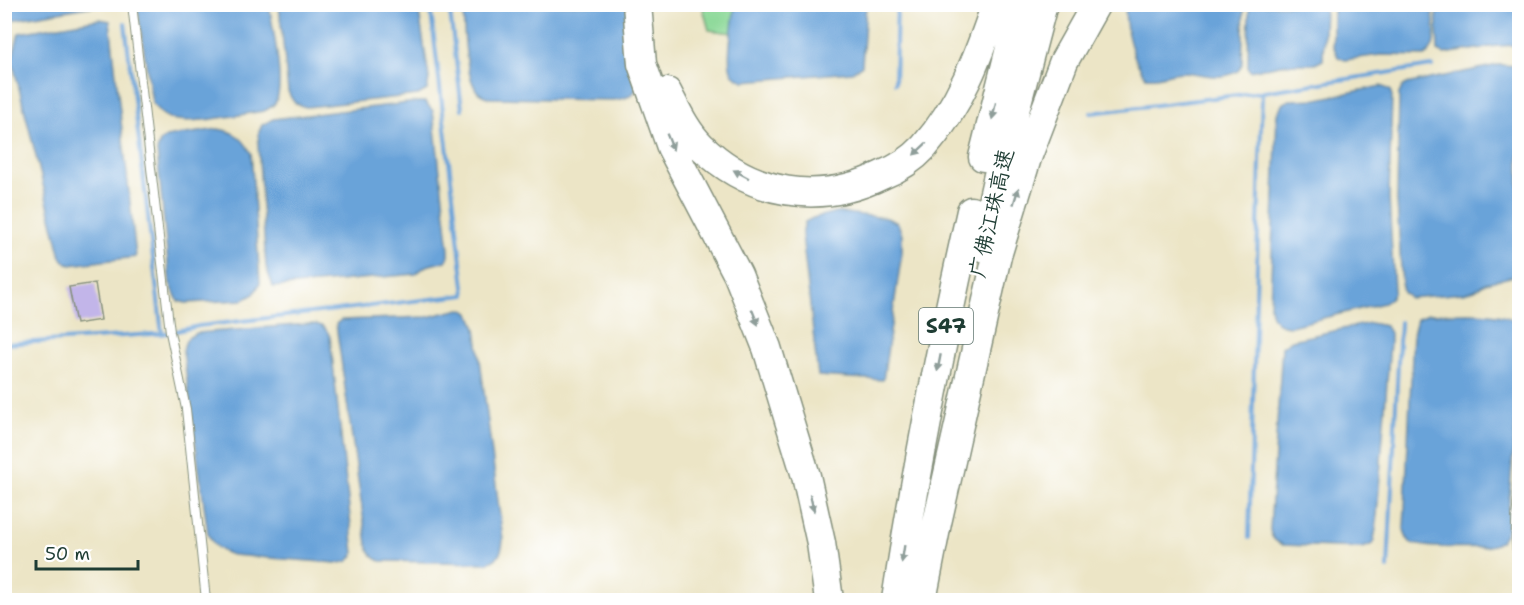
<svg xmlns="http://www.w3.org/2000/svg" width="1524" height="605" font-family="'Shantell Sans','LXGW WenKai TC',sans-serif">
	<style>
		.green { fill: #8ad896; stroke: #548a65; stroke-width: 1.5 }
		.water { fill: #69a3d9; stroke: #447086; stroke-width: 1.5 }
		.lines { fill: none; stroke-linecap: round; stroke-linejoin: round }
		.stream { stroke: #69a3d9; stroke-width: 4 }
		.building { fill: #c2b5e9 }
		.service-casing { stroke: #86917d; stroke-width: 10 }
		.motorway-casing { stroke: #86917d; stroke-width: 31 }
		.service { stroke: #fff; stroke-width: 8 }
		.motorway { stroke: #fff; stroke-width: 28 }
		.oneway { fill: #8f9e9a }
		.labels { text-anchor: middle; stroke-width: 4.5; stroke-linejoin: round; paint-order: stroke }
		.shield { fill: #fff; stroke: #627771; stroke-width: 1.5 }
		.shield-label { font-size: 21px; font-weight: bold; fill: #1f3d34 }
		.street-label { font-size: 22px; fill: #1f3d34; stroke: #fff }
	</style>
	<rect width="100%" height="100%" fill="#fff"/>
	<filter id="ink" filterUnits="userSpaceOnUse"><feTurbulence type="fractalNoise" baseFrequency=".0167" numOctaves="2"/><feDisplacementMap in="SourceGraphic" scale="12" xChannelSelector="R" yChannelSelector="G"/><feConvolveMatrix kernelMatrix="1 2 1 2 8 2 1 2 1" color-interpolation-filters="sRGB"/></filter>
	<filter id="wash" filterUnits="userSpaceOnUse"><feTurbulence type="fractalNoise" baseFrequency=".008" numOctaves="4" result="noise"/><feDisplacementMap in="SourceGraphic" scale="24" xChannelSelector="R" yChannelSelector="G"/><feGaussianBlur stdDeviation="1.35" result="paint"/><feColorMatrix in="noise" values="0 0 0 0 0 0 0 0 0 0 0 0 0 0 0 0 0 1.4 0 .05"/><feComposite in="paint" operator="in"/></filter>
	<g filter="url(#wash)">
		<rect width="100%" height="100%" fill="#ece5c6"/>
		<path class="green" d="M702,5h33l-3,28 -23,-3z"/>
		<path class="water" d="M5,4h94v1l-87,15 -5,-5z
			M1126,4l118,1 -2,59 -3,6c-15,12 -38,3 -56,2 -13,0 -24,7 -37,5 -13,-15 -23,-53 -20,-73z
			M137,5h132c3,20 17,82 6,98 -3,4 -7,6 -11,8 -23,3 -75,15 -95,7 -8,-3 -13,-9 -17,-16z
			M279,5h139l11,73 -2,12 -9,5 -111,12c-11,-2 -15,-5 -19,-16z
			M463,5h168c2,18 14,72 4,86 -5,7 -14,8 -22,9l-123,-2c-5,-2 -10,-3 -13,-7 -13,-18 -13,-65 -14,-86z
			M735,5h131l-4,60 -10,7 -108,9c-4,-2 -10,-4 -12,-8 -7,-13 2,-53 3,-68z
			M1249,5h76l-2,55 -8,4h-30l-35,7 -2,-5z
			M1333,5h99c1,15 9,43 -8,51l-44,-1 -35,5 -7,-3 -5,-12z
			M1436,5h83v40l-22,1 -53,8 -6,-3z
			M100,19l10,2 26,236 -66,8 -5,-3 -4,-5 -49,-197 7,-27z
			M1498,65l21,1v209l-34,8 -10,7 -12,3 -53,5 -7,-6 -1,-6 -5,-85 2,-107 3,-7 4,-3z
			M1381,86l9,4 2,6 -3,101 5,94 -4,8 -6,4 -93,23c-14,-1 -19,-5 -21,-19l7,-193 6,-11 7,-3 28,-1z
			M417,102h8l8,9 16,139v6l-3,5 -20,5 -10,8 -143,13 -7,-21 -8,-122 1,-12 3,-7 11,-6z
			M218,129c18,3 25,9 33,24l9,130 -6,11 -11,6 -57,3 -8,-2 -8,-18 -13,-132 3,-9 6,-5z
			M836,212l51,6 11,5 4,12v17l-19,128 -65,-4 -16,-142 3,-12 8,-4z
			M460,309c11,2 12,9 16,19l27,212c-1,12 -4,19 -16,23l-106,-2c-9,-3 -11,-8 -14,-17l-31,-220 5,-4 86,-3z
			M1428,314c20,0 80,-6 91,11v50l-12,154c-2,6 -5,12 -11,15 -11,5 -77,5 -86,-2 -4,-3 -5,-8 -6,-13l9,-195 4,-15z
			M1370,323l16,3 4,7v9l-14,187 -3,15 -10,4 -80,-3c-8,-4 -11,-6 -13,-15l12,-183 10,-7z
			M309,324c11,0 17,2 21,13l24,216c-4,9 -9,10 -18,10l-104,-8c-13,-4 -18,-9 -24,-21l-25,-183c2,-11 4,-14 14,-18z"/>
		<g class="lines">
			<path class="stream" d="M449,4l13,105
				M125,23l37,311
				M895,83l2,-79
				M1091,113l171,-21 170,-26
				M4,344l164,-11 31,-7 266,-31 -35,-291
				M1249,538l13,-446
				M1388,568l12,-246"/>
		</g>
		<g id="blocks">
			<path class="building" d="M95,283l6,37 -25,4 -7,-37z"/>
		</g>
	</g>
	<g filter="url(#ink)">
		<use href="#blocks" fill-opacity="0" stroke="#86917d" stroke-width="1.5"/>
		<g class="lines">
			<defs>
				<path id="service" d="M132,4l38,328 16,77 20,191
					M1520,487c-6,32 -5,57 0,88"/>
				<path id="motorway" d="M637,4l5,60 29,83 67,128 29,73 39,128 15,67 8,57
					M667,92c10,19 19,39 34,54 51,49 118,60 181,29 15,-6 31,-16 42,-28 36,-41 55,-92 72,-143
					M983,157l38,-153
					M982,247l16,-72 45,-171
					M896,600c20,-130 46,-260 75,-389
					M922,600l15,-77 60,-267 30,-98 37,-97 32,-57"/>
			</defs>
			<use href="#service" class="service-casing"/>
			<use href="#motorway" class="motorway-casing"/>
			<use href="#service" class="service"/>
			<use href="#motorway" class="motorway"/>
		</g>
		<defs><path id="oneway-solid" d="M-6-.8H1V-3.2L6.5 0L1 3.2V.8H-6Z" transform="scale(1.5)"/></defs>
		<g class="oneway">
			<use href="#oneway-solid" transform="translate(994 111) rotate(103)"/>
			<use href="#oneway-solid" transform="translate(670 142) rotate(68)"/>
			<use href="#oneway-solid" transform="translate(920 149) rotate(137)"/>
			<use href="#oneway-solid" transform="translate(741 174) rotate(-152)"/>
			<use href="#oneway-solid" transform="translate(1016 196) rotate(-73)"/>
			<use href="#oneway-solid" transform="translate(755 317) rotate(68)"/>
			<use href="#oneway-solid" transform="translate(939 363) rotate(101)"/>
			<use href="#oneway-solid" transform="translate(812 503) rotate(77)"/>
			<use href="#oneway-solid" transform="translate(903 554) rotate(99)"/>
		</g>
	</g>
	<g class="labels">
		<rect class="shield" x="919" y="308" width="54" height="36" rx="4.5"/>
		<g class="shield-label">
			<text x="946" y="333">S47</text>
		</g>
		<g class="street-label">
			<text transform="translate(991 213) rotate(-77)" y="8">广佛江珠高速</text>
		</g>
	</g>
	<rect width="1524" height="605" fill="none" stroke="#fff" stroke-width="24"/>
	<path d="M36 560v9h102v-9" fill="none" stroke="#1f3d34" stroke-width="3"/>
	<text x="45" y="560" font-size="18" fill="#1f3d34" stroke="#ffffff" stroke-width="4.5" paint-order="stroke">50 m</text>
</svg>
